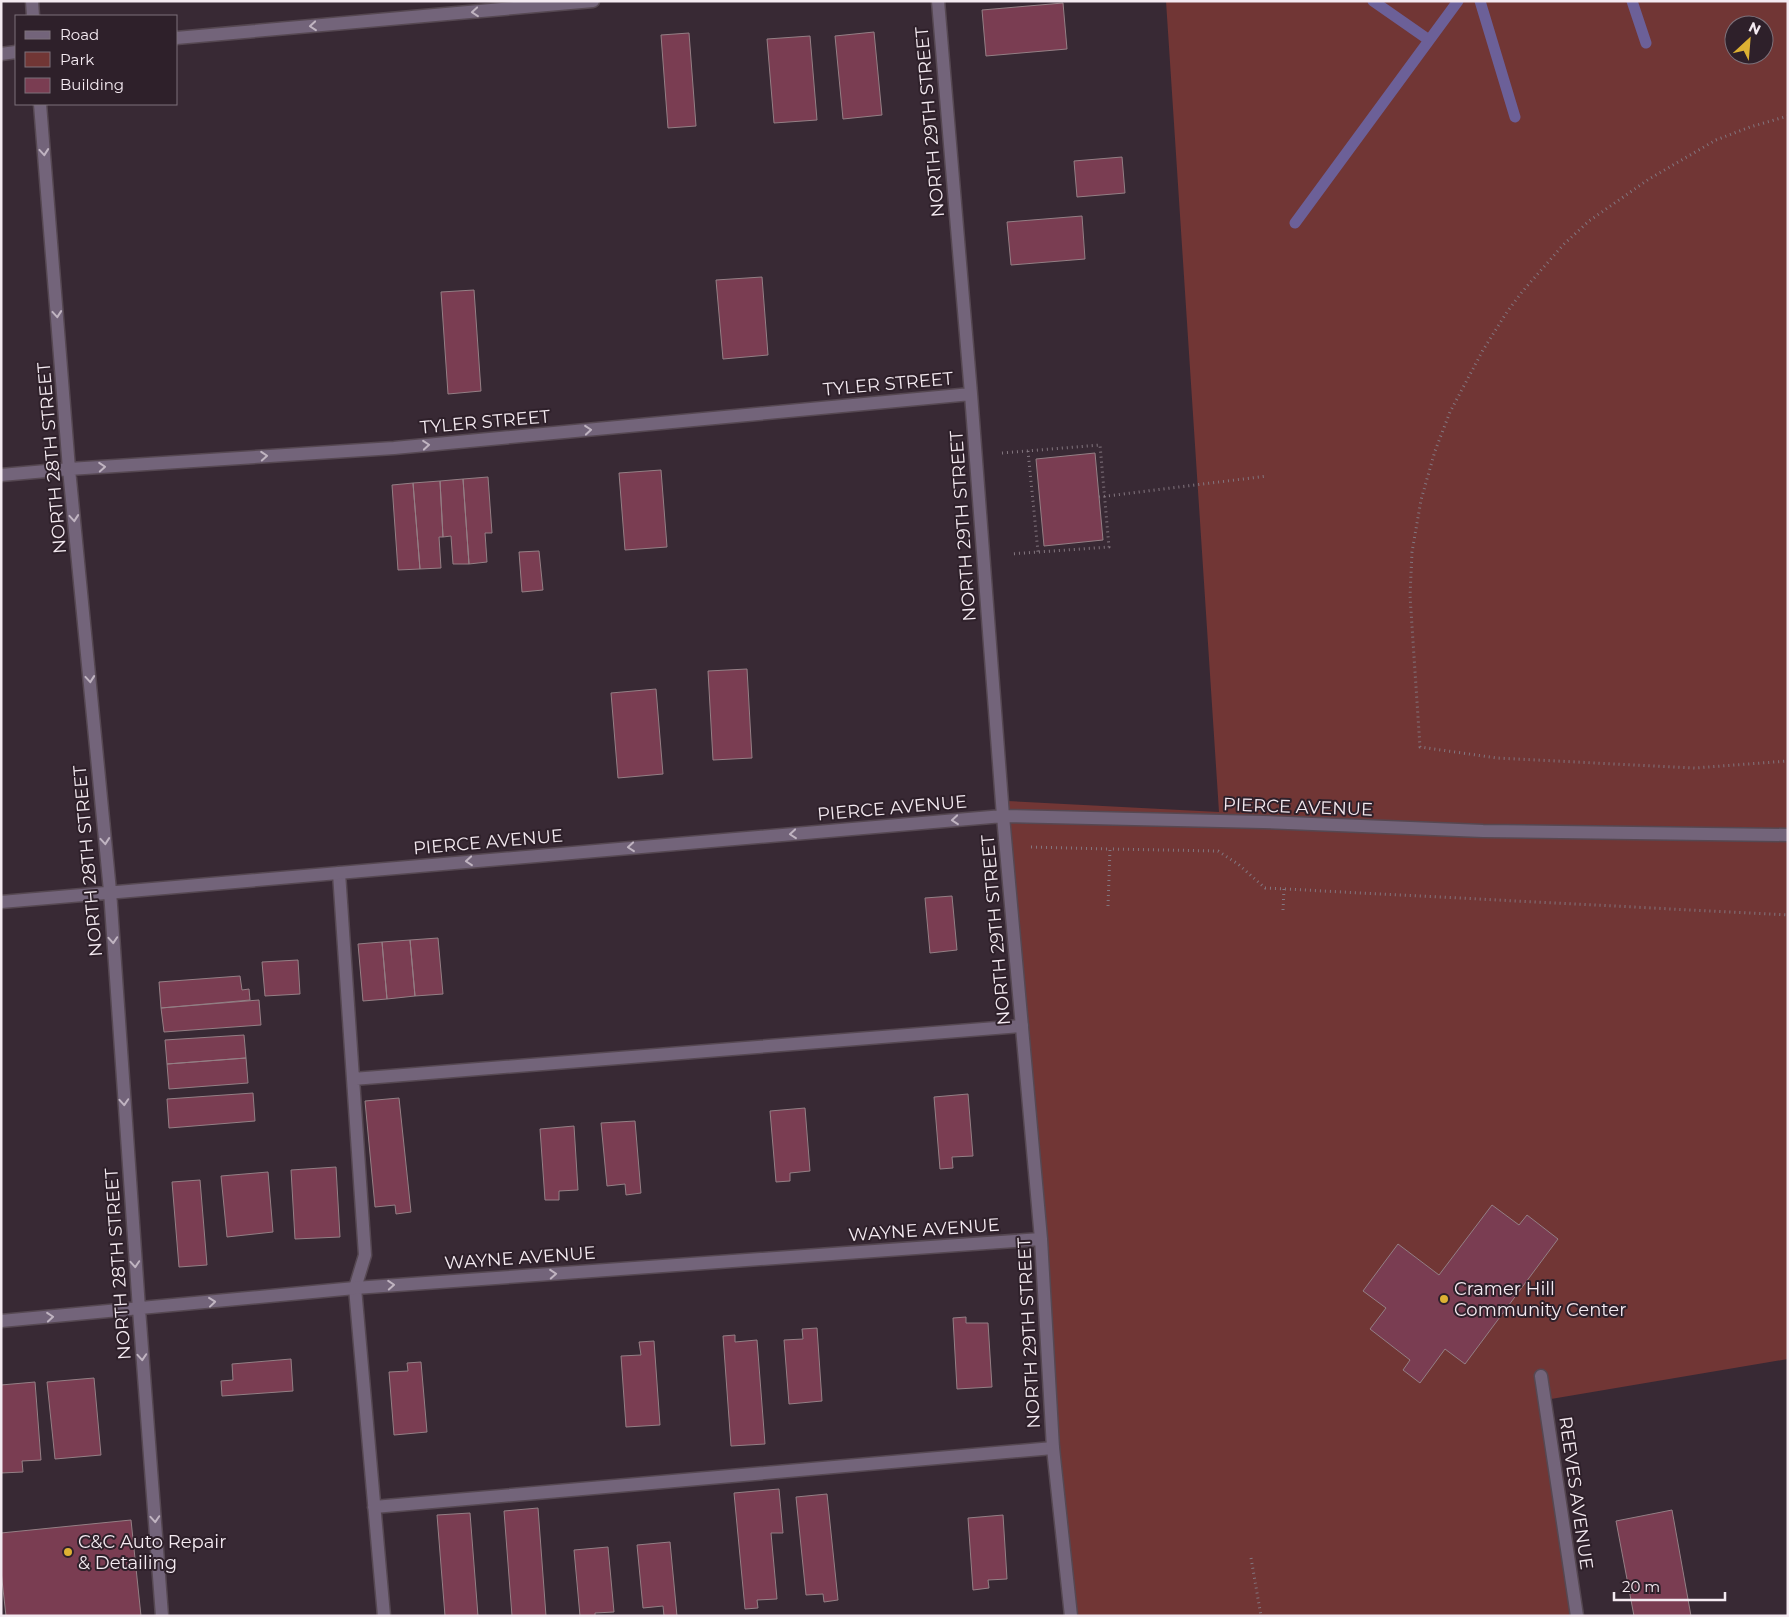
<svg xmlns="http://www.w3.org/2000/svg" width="1789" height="1617" font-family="Montserrat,sans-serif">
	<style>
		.green { fill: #713635; fill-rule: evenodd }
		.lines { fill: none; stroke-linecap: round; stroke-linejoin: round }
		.stream { stroke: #6c6098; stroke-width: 11 }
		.building { fill: #7a3d52; stroke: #947f85 }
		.lane-casing { stroke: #564852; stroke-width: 15 }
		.street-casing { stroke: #564852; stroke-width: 15 }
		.path { stroke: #83767f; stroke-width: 3; stroke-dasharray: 1 4; stroke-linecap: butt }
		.lane { stroke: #73647a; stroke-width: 12 }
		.street { stroke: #73647a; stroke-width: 12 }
		.oneway { stroke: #c0b4c1 }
		.poi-dot { fill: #ddb133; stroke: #2e202a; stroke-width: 2 }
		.labels { text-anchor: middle; stroke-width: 4; stroke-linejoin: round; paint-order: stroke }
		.street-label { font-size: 18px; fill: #f4eaf1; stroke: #2e202a }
		.poi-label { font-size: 18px; fill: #f4eaf1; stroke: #2e202a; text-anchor: start }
	</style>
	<rect width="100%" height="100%" fill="#382934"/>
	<path class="green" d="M1166,1h622v1358l-237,40 29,217h-508l-65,-815 212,11zM1734,25h30v30h-30z"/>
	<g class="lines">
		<path class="stream" d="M1373,1l56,39
			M1480,1l35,116
			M1632,1l14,42
			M1295,223l163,-222"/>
	</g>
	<path class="building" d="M1063,3l4,46 -81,7 -4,-46z
		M874,32l8,83 -39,4 -8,-83z
		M689,33l7,93 -28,2 -7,-93z
		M810,36l7,84 -43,3 -7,-84z
		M1122,157l3,36 -48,4 -3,-36z
		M1082,216l3,43 -74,6 -4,-43z
		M762,277l6,78 -45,4 -7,-79z
		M474,290l7,101 -33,3 -7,-102z
		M1095,453l8,87 -59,6 -8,-87z
		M661,470l6,77 -42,3 -6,-77z
		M488,477l4,56h-7l2,29 -18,2 -6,-85z
		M463,479l6,85h-16l-2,-28 -8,1 -3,-56z
		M440,481l3,56h-4l2,31 -21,1 -7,-86z
		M413,483l7,86 -22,1 -6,-85z
		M539,551l4,39 -21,2 -3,-40z
		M747,669l5,89 -39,2 -5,-89z
		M656,689l7,85 -45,4 -7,-85z
		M952,896l5,54 -27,3 -5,-55z
		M438,938l5,56 -28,2 -5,-56z
		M410,940l5,56 -28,3 -5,-57z
		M382,942l5,57 -24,2 -5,-57z
		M298,960l2,34 -35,2 -3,-34z
		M240,976l2,14 7,-1 1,11 -89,8 -2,-26z
		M259,1000l2,25 -97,7 -3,-24z
		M244,1035l2,23 -79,6 -2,-24z
		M246,1058l2,25 -79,6 -2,-25z
		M253,1093l2,28 -86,7 -2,-29z
		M968,1094l5,62 -21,1 1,11 -13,1 -6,-72z
		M399,1098l12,114 -15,2 -1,-9 -20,2 -10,-106z
		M805,1108l5,63 -20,2v8l-14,1 -6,-71z
		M635,1121l6,72 -15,2 -1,-11 -18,2 -6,-63z
		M574,1126l4,64 -19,1v9h-14l-5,-71z
		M336,1167l4,70 -45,2 -4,-69z
		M268,1172l5,60 -46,5 -6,-61z
		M200,1180l7,85 -28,2 -7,-85z
		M1492,1205l27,20 8,-10 31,24 -93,125 -20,-15 -25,34 -17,-13 7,-10 -40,-31 16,-21 -23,-17 35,-47 41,31z
		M966,1317v6h22l4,64 -35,2 -4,-71z
		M817,1328l5,73 -33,3 -5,-64 19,-1 -1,-10z
		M735,1335v7l22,-2 8,104 -34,2 -8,-110z
		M654,1341l6,84 -34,2 -5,-71 20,-1 -2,-13z
		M291,1359l2,32 -71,5 -1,-15 12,-1 -1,-16z
		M421,1362l6,70 -33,3 -5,-63 19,-1 -1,-8z
		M94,1378l7,77 -46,4 -8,-77z
		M35,1382l6,78 -19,1 1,11 -22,1v-88z
		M779,1489l4,44h-12l6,66 -20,1 1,8 -13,1 -11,-116z
		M827,1494l11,106 -14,2 -1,-8 -17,1 -10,-98z
		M538,1508l8,108h-34l-8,-105z
		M1672,1510l19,106h-57l-18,-95z
		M470,1513l8,103h-33l-8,-101z
		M1003,1515l4,64 -19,1 1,8 -16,2 -5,-72z
		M131,1520l10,96h-135l-5,-45v-38z
		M670,1542l7,74h-13l-1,-10 -20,2 -6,-63z
		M608,1547l6,65 -19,1v3h-15l-6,-66z"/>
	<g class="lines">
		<defs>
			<path id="lane" d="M339,873l26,382 -10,33 29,328
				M353,1079l669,-53
				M374,1507l679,-59"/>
			<path id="street" d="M32,1l1,15
				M938,1l33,393 32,422 38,423 12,209 18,168
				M176,38l417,-37
				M1,54l15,-2
				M40,104l29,365 41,422 29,418 23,307
				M1,475l68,-6 325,-21 577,-54
				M1,902l1002,-86 260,6 220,9 305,4
				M1,1321l354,-33 686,-49
				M1541,1376l36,240"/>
		</defs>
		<use href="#lane" class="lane-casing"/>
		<use href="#street" class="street-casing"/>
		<path class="path" d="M1788,116l-38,11 -34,13 -67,39 -60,42 -26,24 -41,47 -15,20 -24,38 -33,62 -15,39 -14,49 -9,52 -2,44 10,151 77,11 198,10 93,-7
			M1028,451l10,101
			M1002,453l98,-8 9,102 -99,7
			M1099,497l168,-21
			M1031,847l79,2
			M1108,906l2,-57 108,2 20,13 27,24 523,27
			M1283,910l1,-21
			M1251,1558l10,58"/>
		<use href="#lane" class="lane"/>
		<use href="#street" class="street"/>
	</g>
	<defs><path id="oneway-chevron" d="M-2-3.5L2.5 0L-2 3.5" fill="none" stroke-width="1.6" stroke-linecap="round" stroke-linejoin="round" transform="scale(1.25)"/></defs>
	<g class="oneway">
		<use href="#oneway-chevron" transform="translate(475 12) rotate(175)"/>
		<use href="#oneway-chevron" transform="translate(313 26) rotate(175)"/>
		<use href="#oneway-chevron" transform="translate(44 152) rotate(85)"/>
		<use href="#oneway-chevron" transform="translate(57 314) rotate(85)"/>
		<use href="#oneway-chevron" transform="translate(588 430) rotate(-5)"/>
		<use href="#oneway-chevron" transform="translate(426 445) rotate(-5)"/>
		<use href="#oneway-chevron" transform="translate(264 456) rotate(-4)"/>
		<use href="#oneway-chevron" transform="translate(102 467) rotate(-4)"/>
		<use href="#oneway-chevron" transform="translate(74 518) rotate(85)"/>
		<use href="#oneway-chevron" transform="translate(90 679) rotate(85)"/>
		<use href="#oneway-chevron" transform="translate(955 820) rotate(175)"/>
		<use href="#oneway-chevron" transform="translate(793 834) rotate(175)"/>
		<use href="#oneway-chevron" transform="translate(105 841) rotate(85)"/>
		<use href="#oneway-chevron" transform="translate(631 847) rotate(175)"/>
		<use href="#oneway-chevron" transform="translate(469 861) rotate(175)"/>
		<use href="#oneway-chevron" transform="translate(113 940) rotate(86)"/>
		<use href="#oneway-chevron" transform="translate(124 1102) rotate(86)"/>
		<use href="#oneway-chevron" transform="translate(135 1264) rotate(86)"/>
		<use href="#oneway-chevron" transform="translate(553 1274) rotate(-4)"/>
		<use href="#oneway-chevron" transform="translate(391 1285) rotate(-4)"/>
		<use href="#oneway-chevron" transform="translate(212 1302) rotate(-6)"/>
		<use href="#oneway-chevron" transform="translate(50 1317) rotate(-5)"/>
		<use href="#oneway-chevron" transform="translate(142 1357) rotate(86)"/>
		<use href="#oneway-chevron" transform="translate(155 1519) rotate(86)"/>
	</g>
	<g class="poi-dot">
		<circle cx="1444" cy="1299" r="5"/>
		<circle cx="68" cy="1552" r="5"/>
	</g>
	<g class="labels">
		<g class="street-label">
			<text transform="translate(930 122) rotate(-95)" y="6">NORTH 29TH STREET</text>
			<text transform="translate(888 384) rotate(-5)" y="6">TYLER STREET</text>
			<text transform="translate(485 422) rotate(-5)" y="6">TYLER STREET</text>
			<text transform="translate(52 458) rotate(-95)" y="6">NORTH 28TH STREET</text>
			<text transform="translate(963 526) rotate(-94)" y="6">NORTH 29TH STREET</text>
			<text transform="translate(1298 807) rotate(2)" y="6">PIERCE AVENUE</text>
			<text transform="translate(892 808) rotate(-5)" y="6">PIERCE AVENUE</text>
			<text transform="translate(488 842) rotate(-5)" y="6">PIERCE AVENUE</text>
			<text transform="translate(88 861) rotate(-95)" y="6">NORTH 28TH STREET</text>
			<text transform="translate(996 930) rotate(-95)" y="6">NORTH 29TH STREET</text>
			<text transform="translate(924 1230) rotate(-4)" y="6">WAYNE AVENUE</text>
			<text transform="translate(520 1258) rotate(-4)" y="6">WAYNE AVENUE</text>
			<text transform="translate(118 1264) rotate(-94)" y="6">NORTH 28TH STREET</text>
			<text transform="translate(1029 1333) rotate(-93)" y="6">NORTH 29TH STREET</text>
			<text transform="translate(1576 1493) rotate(82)" y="6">REEVES AVENUE</text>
		</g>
		<g class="poi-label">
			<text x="1454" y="1295">Cramer Hill<tspan x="1454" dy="21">Community Center</tspan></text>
			<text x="78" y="1548">C&amp;C Auto Repair<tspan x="78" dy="21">&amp; Detailing</tspan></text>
		</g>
	</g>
	<rect width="1789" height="1617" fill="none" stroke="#f4eaf1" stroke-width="5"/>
	<rect x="15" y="15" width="162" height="90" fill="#2e202a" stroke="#7d717a"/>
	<rect x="25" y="31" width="25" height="8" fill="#73647a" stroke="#7d717a"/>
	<text x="60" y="40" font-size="15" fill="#f4eaf1">Road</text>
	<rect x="25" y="52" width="25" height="15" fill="#713635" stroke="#7d717a"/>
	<text x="60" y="65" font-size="15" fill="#f4eaf1">Park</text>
	<rect x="25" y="78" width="25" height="15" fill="#7a3d52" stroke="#7d717a"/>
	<text x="60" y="90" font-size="15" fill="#f4eaf1">Building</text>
	<g transform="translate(1749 40) rotate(26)"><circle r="24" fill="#2e202a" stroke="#7d717a"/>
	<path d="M0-4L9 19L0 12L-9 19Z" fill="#ddb133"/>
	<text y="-8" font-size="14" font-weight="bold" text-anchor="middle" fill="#f4eaf1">N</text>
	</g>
	<path d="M1614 1592v8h111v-8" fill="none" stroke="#f4eaf1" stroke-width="2.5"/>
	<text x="1622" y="1592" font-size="15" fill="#f4eaf1" stroke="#2e202a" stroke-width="4" paint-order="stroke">20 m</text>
</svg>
